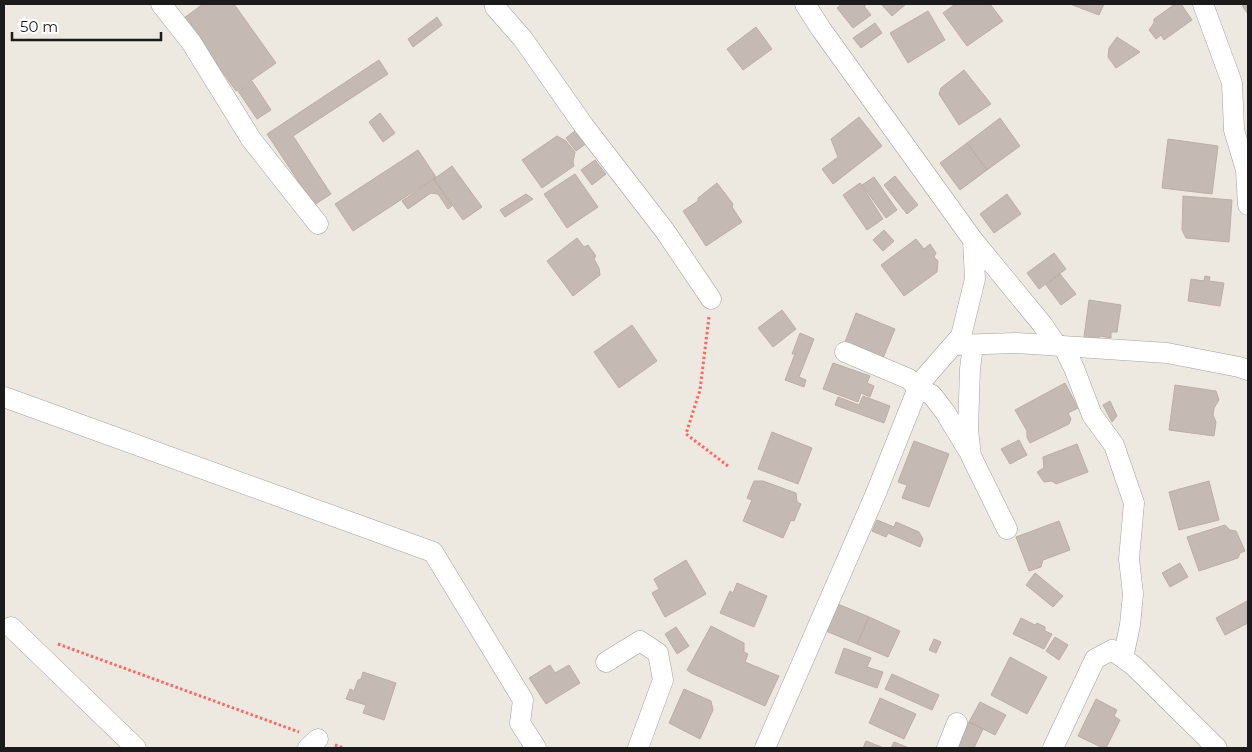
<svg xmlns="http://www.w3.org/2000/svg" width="1252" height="752" font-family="Montserrat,sans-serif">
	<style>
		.building { fill: #c4bab3; stroke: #bfada2 }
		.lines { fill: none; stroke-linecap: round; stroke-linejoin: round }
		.street-casing { stroke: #a2a2a2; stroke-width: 21 }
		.path { stroke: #fc6862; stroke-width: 3; stroke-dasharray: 2.5 2.5; stroke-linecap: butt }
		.street { stroke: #fff; stroke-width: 20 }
	</style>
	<rect width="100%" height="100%" fill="#ede8e0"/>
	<path class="building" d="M203,4h31l42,59 -40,28 -52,-73z
		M842,4h25l-3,2 7,9 -18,13 -16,-20z
		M881,4h25l-14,12z
		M954,4h36l13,17 -36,25 -24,-33 11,-8z
		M1070,4h34l-5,11z
		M1175,4h6l11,16 -28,20 -3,-5 -5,4 -7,-9 5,-7v-4z
		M1242,4h6v10l-5,-7z
		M928,11l17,29 -37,23 -18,-30z
		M437,17l5,8 -29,22 -5,-8z
		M875,23l7,10 -21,15 -8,-10z
		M756,27l16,22 -29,21 -16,-21z
		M1117,37l23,15 -24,16 -8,-11 1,-9z
		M379,60l9,14 -95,62 38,58 -17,11 -47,-71z
		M964,70l27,34 -32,21 -20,-31 2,-6z
		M252,81l19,29 -14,9 -19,-28z
		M380,113l15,20 -12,9 -14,-20z
		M859,117l23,29 -49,38 -11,-15 16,-12 -7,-18z
		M1000,118l20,28 -33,24 -20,-27z
		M576,130l11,13 -11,8 -10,-13z
		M557,136l9,5 9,11 -2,10 1,4 -32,22 -20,-28z
		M1168,139l50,7 -6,48 -50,-6z
		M967,143l20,27 -27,20 -20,-27z
		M418,150l18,27 -83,54 -18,-27z
		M595,160l11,14 -14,11 -11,-15z
		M452,166l30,41 -19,13 -29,-41z
		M575,174l23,33 -31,21 -23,-34z
		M895,176l23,29 -11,9 -23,-29z
		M874,177l23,33 -11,8 -24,-33z
		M434,179l18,27 -4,3 -10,-15 -7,-1 -23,16 -6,-8z
		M717,183l16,21 -1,3 10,15 -36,24 -23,-35 15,-10v-3z
		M860,183l23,36 -16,11 -24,-35z
		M526,194l7,5 -28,18 -5,-7z
		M1007,194l14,20 -27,19 -14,-19z
		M1183,196l49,4 -3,42 -43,-4 -4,-8z
		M884,230l10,11 -11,10 -10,-11z
		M577,238l7,9 4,-2 8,11 -2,3 5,9 1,7 -27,21 -26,-35z
		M916,239l8,10 6,-5 6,9 -2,4 4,4 -1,11 -33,24 -23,-31z
		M1054,253l12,16 -27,20 -12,-16z
		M1060,274l16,20 -15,11 -15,-20z
		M1205,276l5,1 -1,4 15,2 -4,23 -32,-5 3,-22 13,2z
		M1089,300l32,5 -4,27h-6v6l-11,-2 -1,4 -15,-3z
		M782,310l14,19 -23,18 -15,-19z
		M856,313l39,16 -12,29 -38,-16z
		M632,325l25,36 -38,27 -25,-36z
		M800,333l14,6 -15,38 7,3 -2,7 -19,-7 10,-26h-3z
		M833,363l37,13 -3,7 7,3 -4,11 -9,-4 -3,9 -35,-13z
		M1065,383l13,25 -10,5 3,6 -2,5 -39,19 -3,-6v-6l-12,-21z
		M1175,385l41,6 3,9 -5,8 -1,7 3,7 -2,14 -45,-6z
		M863,396l27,10 -6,17 -49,-18 3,-8 21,8z
		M1110,401l7,15 -5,6 -9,-17z
		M772,432l40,16 -14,36 -40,-15z
		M1019,440l8,15 -17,9 -9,-15z
		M914,441l35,13 -20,53 -27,-9 5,-13 -9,-3z
		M1077,444l11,28 -32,12 -4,-3 -8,1 -7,-10 7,-4 -1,-11z
		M754,481h9l33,12 1,9 4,2 -7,17 -3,-1 -8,18 -40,-17 9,-21 -5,-2z
		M1209,481l10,39 -40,10 -10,-38z
		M877,520l17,7 2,-5 23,10 4,7 -3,8 -32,-14 -2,4 -14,-6z
		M1059,521l11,29 -27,10 -2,7 -12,4 -13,-34z
		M1225,525l5,5 6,1 9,20 -5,2 -2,5 -39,13 -12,-34z
		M686,560l20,34 -41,23 -13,-24 7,-4 -5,-10z
		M1180,563l8,14 -18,10 -8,-14z
		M1035,573l28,23 -10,11 -27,-22z
		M737,583l30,13 -13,31 -34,-14 10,-22 3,2z
		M1247,601l1,3v19l-23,12 -9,-17z
		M838,604l31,13 -12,27 -31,-13z
		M869,617l31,14 -12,26 -31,-13z
		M1021,618l14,7 2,-2 8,4v4l7,3 -8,15 -31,-15z
		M711,626l33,17v9l4,2 -3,8 34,14 -14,30 -74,-33 -4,-3z
		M676,627l13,19 -12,8 -12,-20z
		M1055,637l13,8 -9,15 -13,-9z
		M934,639l7,3 -5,11 -7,-3z
		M844,648l27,10 -4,9 16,5 -6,16 -42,-15z
		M1010,657l37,20 -20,37 -36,-19z
		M550,665l5,8 14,-8 11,18 -34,21 -17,-26z
		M363,672l33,11 -12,37 -21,-7 3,-8 -20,-6 4,-10 4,2 4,-11 3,-1z
		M892,674l47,21 -7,15 -47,-21z
		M684,689l27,12 2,9 -13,29 -31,-16z
		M880,698l36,16 -12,25 -35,-16z
		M1096,699l21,11 -3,6 6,4 -14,28h-3l-25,-12z
		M980,702l26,13 -11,20 -26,-13z
		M969,722l14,7 -9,19h-18z
		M866,741l18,7h-21z
		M894,742l15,6h-18z"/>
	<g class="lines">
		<defs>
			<path id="street" d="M161,4l30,38 60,97 67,85
				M496,4l-1,3 28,32 61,87 81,105 46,68
				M1203,4l29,79 2,47 12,40 2,35
				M973,240l69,84 15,22
				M953,345l64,-2 150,10 72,14 9,3
				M973,345l-3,24 -2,61 3,26 36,73
				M1063,346l11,22 18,47 22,30 20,58 -5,56 4,35 -3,31 -7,33
				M845,352l64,27 9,9 14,7 13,17 23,38
				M4,397l429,155 90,148 -3,23 16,25
				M11,627l125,121
				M606,662l34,-21 18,12 5,27 -25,68
				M308,748l10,-9
				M765,748l111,-255 44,-110 41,-47 14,-57 -2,-39 -152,-211 -16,-25
				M947,748l10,-25
				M1053,748l42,-89 17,-9 22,16 83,82"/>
		</defs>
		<use href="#street" class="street-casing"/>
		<path class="path" d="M709,317l-9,73 -14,44 42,32
			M58,644l241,88
			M335,745l9,3"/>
		<use href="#street" class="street"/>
	</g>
	<rect width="1252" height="752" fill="none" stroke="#1b1b1b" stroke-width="10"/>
	<path d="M12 32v8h149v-8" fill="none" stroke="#1b1b1b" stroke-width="2.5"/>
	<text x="20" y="32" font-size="15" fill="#1b1b1b" stroke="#ffffff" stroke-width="4" paint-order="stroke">50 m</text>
</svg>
